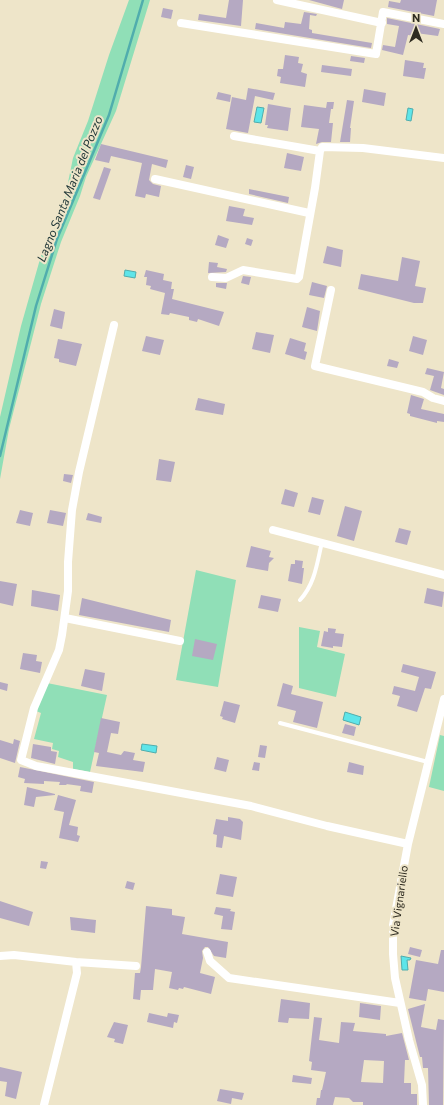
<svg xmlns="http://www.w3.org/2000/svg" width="444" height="1105" font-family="Commissioner,sans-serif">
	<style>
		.green { fill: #90dfb7 }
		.water { fill: #5ee5e9; stroke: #50adad }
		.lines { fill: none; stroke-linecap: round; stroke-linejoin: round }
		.stream { stroke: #50adad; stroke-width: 2.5 }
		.building { fill: #b5a9c2; fill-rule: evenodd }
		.lane { stroke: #fff; stroke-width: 4 }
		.street { stroke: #fff; stroke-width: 8 }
		.labels { text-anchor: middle; stroke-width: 4; stroke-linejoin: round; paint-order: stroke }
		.street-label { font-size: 11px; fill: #2e2b20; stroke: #eee5c9 }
		.water-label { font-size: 12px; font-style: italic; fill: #1e3536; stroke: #eee5c9 }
	</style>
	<rect width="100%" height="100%" fill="#eee5c9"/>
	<path class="green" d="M129,0h21l-34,111 -30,66 -6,19 -19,46 -20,62 -32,125 -9,50v-62l21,-91 25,-88 5,1 13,-37 9,-44 15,-37 21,-66z
		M196,570l40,10 -18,107 -42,-7z
		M299,627l21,4 -3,16 28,7 -9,43 -37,-9z
		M47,683l60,12 -17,77 -17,-3v-7l-15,-5 1,-6 -7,-2 1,-6 -19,-4 7,-26 -5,-2z
		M440,735l4,1v55l-15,-4z"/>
	<path class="water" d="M257,107l7,1 -3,15 -7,-1z
		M408,108l5,1 -2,12 -5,-1z
		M125,270l11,2 -1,6 -11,-2z
		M345,712l16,5 -2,8 -16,-5z
		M142,744l15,2 -1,7 -15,-3z
		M401,956l10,2 -1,2h-3l1,10h-6z"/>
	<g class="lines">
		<path class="stream" d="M0,456l36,-150 21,-67 52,-124 34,-115"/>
	</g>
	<path class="building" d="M229,0h14l-2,26 -43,-6 1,-6 27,4z
		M309,0h35l-2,9z
		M401,0h36l-3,16 -46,-9 1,-6 11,2z
		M163,8l10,2 -2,9 -10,-2z
		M304,12l13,2 -1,2 -6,-1 -1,14 3,1v3l60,10 -1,5 -116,-19 1,-6 28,5 1,-6 16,2z
		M387,18l53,11 -2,7 -22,-3 -1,3 -7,-1 -5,20 -21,-5 1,-5 12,2 4,-21 -12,-2z
		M285,55l14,2 -1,6 5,1 -2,8 6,2 -2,13 -25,-4 1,-6 -4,-1 1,-7h5z
		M351,56l14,2 -1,5 -14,-2z
		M405,60l19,3 -1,5h3l-2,11 -21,-3z
		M322,65l30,4 -1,7 -30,-4z
		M248,88l27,5 -2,7 -18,-4 -7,37 -22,-4 6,-32 14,3z
		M364,89l22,4 -2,13 -22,-4z
		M218,92l13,3 -1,7 -14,-3z
		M347,100l7,1 -4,27h1l-1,14h-10z
		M327,102h7l-1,7h-4h2l-2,14h4l-2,19h-9l-6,2 3,-15 -18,-2 3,-22 22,3z
		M268,104l23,4 -3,23 -21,-3 1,-3h-3z
		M101,144l67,16 -2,8 -14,-4 -3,16 4,4 8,2 -2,11 -13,-3 -1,4 -10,-2 7,-33 -31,-7 -2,7 -14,-3z
		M287,153l17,4 -3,14 -17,-3z
		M186,165l8,2 -3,12 -8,-2z
		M104,167l7,2 -11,31 -7,-2z
		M249,189l40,8 -1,6 -39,-9z
		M229,206l16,3 -2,7 11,2 -2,7 -26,-4z
		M218,235l11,4 -3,9 -11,-3z
		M247,238l6,2 -2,6 -6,-2z
		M327,246l16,4 -2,17 -18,-4z
		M402,257l18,4 -5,25 11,2 -3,15h-9l-56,-14 3,-15 37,7z
		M209,262l9,1 -1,4 10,2 -1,3 -18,1z
		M146,270l18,4 -1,6 9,2 -1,7h3l-2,10 52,13 -5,14 -21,-7 -1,3 -8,-2v-3l-19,-4 -1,2 -8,-1 4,-21 -15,-4 1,-3 -5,-1 1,-8h-3z
		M243,276l8,1 -2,8 -8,-2z
		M312,282l15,4 -3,12 -15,-3z
		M216,283h11l-1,6 -10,-2z
		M307,307l13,4 -3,20 -15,-4z
		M54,309l11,3 -3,17 -12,-3z
		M256,332l18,3 -4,18 -18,-4z
		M146,336l18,4 -4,15 -18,-4z
		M413,336l14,4 -4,15 -14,-4z
		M290,338l16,5 -2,8 3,1 -2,8 -20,-6z
		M58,339l24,5 -6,22 -17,-4v-3l-5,-1z
		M389,359l10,3 -2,6 -10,-2z
		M427,368l17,4 -3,16 3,1v6l-14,-5 4,-14 -9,-2z
		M411,395l13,4 -3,10 23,5v8l-7,-1v2l-27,-7v-2l-3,-1z
		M198,398l27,6 -2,11 -28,-5z
		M159,459l16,3 -4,20 -15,-2z
		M64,474l9,1 -2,8 -8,-2z
		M285,489l13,4 -4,14 -13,-3z
		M312,497l12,3 -4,15 -12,-3z
		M345,506l17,5 -8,30 -17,-5z
		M20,510l13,3 -3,13 -14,-3z
		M50,510l16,3 -3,13 -16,-3z
		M88,513l14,4 -1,6 -15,-3z
		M399,528l12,3 -4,14 -12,-3z
		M251,546l20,5 -2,6 5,1 -5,5 -1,8 -22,-4z
		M295,560l8,1 -1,7h2l-2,16 -14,-3 3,-17h4z
		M0,581l17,3 -4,22 -13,-3z
		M427,588l17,4 -2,15 -18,-4z
		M32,590l28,5 -2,16 -27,-5z
		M261,595l20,4 -3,13 -20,-4z
		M82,598l89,22 -2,12 -90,-17z
		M328,628l8,1 -1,4 9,1 -2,13 -9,-1v2l-12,-2 3,-15 4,1z
		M195,639l22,5 -4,16 -21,-4z
		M23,653l14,2 -1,6 6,1 -2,11 -20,-4z
		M403,664l33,8 -5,17 -6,-1 -8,24 -20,-6 3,-10 -8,-2 2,-8 21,5 4,-14 -18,-5z
		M85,669l20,4 -3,18 -21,-5z
		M0,682l8,2 -1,7 -7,-2z
		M283,683l10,3 -2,8 32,8 -6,26 -24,-6 3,-11 -19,-5z
		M224,701l16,4 -5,18 -13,-4 1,-2 -3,-1z
		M101,718l19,4 -2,12 -7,-1 -4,19 14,3 3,-4 11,2 -2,7 12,2 -2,10 -47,-6 3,-13 -5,-1z
		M345,724l11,3 -2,9 -12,-3z
		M14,739l6,2 -5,22 -15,-5v-18l13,4z
		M33,744l18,3v4l6,1 -2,12 -24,-6z
		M260,745l7,1 -2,12 -7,-1z
		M217,757l12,3 -3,12 -12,-3z
		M254,762l6,1 -1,8 -7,-1z
		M349,762l15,4 -1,9 -16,-3z
		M20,767l74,15 -2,11 -12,-2 1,-5 -15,-2 1,1h-8l1,-3 -16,-1v3l-20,-1 1,-4 -7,-2z
		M27,787l28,7v1l-19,2 -2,10 -10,-2z
		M58,795l18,5 -7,25 9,2 -1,8 3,1 -2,6 -19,-4 5,-26 -10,-2z
		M228,817l12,2 3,3 -2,18 -17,-4 -2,12 -6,-1 1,-12 -4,-1 3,-15 12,2z
		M41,861l7,1 -2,7 -6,-1z
		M220,874l17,3 -4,20 -17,-3z
		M127,881l8,2 -2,7 -8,-2z
		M0,901l33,11 -4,14 -29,-8z
		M146,906l26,3v6l13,2 -3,17 46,8 -2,16 -12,-2 -6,-9h-3l-3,4 1,7 -3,15 15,4 -4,17 -27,-7 -1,2 -4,-1 -1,2 -9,-2 3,-16 -17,-3 -2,21h-12l-1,10 -7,-1 2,-26h5l1,-6z
		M216,907l15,2 -1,2 5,1 -3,18 -11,-1 2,-13 -9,-2z
		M70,917l26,3 -1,13 -24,-3z
		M410,947l12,3 -2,7 -12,-3z
		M441,950h3v42l-16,-3 -2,12 -17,-3 7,-38 22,4z
		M281,999l29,4 -1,16 -20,-1 -1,5 -10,-1z
		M360,1003l21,3 -1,14 -21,-3z
		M425,1004l-4,23 15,3 2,-11 6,1 -1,85h-14l-1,-37h-5l-1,-11h-2l-12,-48z
		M149,1013l18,4 1,-4 11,2 -2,8 -3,-1 -1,6 -26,-6z
		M314,1017l8,1 -3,22 20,3 2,-21 14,1 -2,8 33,3v2l16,-3 7,27h-4l-1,23h7v11h6v11h-54v-3h-10l-4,-4 -14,-1 -2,8h-17l1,-7h3l1,-8h1l4,-18 -15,-2 1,-8 -3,-1zM364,1060l20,1 -1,22 -22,-1z
		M114,1022l14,3 -5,19 -9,-2 1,-3 -8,-2z
		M0,1067l22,5 -6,27 -11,-3 2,-14 -7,-1z
		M293,1075l19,3 -1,6 -19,-2z
		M220,1089l24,4 -2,7 -10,-2 -1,6 -14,-3z"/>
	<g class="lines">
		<path class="lane" d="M300,600c15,-16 17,-37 22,-58
			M280,723l148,39"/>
		<path class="street" d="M277,0l105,23
			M181,23l195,31 7,-42 61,12
			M234,136l86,15
			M155,179l154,34
			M212,277l14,1 17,-8 54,9 2,-2 16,-89 5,-37 2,-4 41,1 81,10
			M331,290l-16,76 108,26 10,6 11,3
			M114,325l-35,147 -7,38 -4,52v29l-6,44 -3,15 -25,58 -13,52 15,6 215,40 76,20 81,18
			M273,530l171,45
			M65,618l115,23
			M207,952l3,9 19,17 171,25
			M0,956l14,-1 62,7 60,4
			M44,1105l33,-132 -1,-11
			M423,1105l-1,-20 -13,-45 -14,-62 -2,-24v-29l15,-81 36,-145"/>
	</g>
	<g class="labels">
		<g class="street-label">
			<text transform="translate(399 901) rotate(-82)" y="4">Via Vignariello</text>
		</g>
		<g class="water-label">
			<text transform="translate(70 189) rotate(-68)" y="4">Lagno Santa Maria del Pozzo</text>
		</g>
	</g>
	<g transform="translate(416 28)" stroke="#eee5c9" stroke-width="3" paint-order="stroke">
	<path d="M0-3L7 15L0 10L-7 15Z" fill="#2e2b20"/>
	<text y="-6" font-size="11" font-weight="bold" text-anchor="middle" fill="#2e2b20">N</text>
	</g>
</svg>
